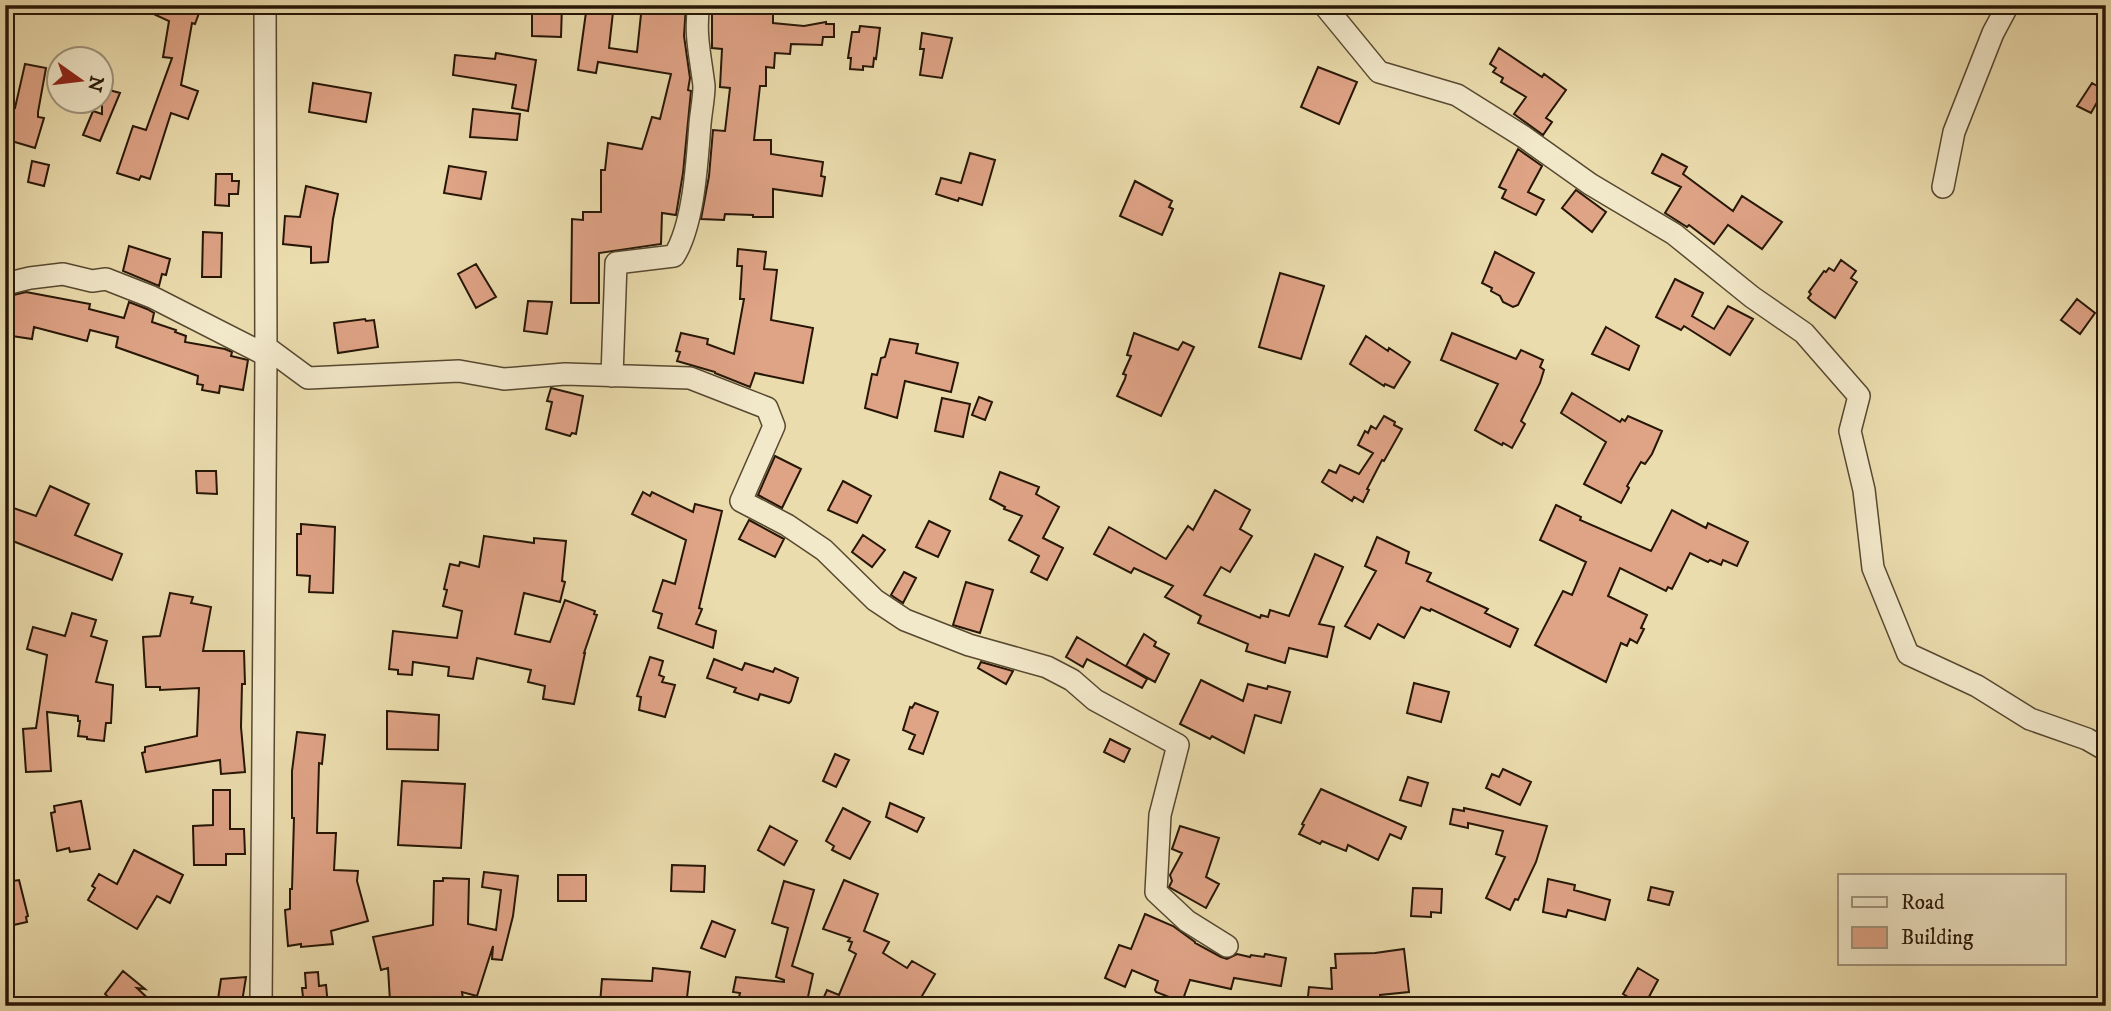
<svg xmlns="http://www.w3.org/2000/svg" width="2111" height="1011" font-family="'IM FELL DW Pica',serif">
	<style>
		.building { fill: #dfa386; stroke: #261606; stroke-width: 2 }
		.lines { fill: none; stroke-linecap: round; stroke-linejoin: round }
		.minor-casing { stroke: #574830; stroke-width: 24 }
		.minor { stroke: #f2e8ca; stroke-width: 21 }
	</style>
	<rect width="100%" height="100%" fill="#ebdcad"/>
	<filter id="stains"><feTurbulence type="fractalNoise" baseFrequency=".00286" numOctaves="4"/><feColorMatrix values="0 0 0 0 .2 0 0 0 0 .09 0 0 0 0 .02 0 0 0 .5 -.17"/></filter>
	<radialGradient id="worn" r=".72"><stop offset=".6" stop-color="#630" stop-opacity="0"/><stop offset="1" stop-color="#630" stop-opacity=".3"/></radialGradient>
	<path class="building" d="M134,5h68l-7,19 -3,-1 -11,62 17,6 -10,28 -17,-6 -21,66 -9,-3 -2,4 -22,-7 16,-47 13,4 26,-72 -9,-1 6,-36z
		M532,5h30l-1,32 -29,-1z
		M587,5h13v5l13,2 -4,36 28,4 5,-47h44l-2,31 6,42 -2,12 3,1 -8,82 -7,42 -14,-2 -1,31 -62,9v50h-28l1,-84 11,1v-8h18v-42h4l3,-27 34,6 10,-32 8,2 11,-45 -73,-12 -2,11 -18,-3z
		M712,5h39l-1,4 23,1v13l10,1 21,2 22,-4v2h8v13h-11l-1,8 -31,-1 -1,10 -15,-1 -1,15 -8,-1v19h-6l-6,54h17v14l52,8 -2,14 4,1 -3,19 -49,-7v28h-20v-2l-28,-1 -1,6 -23,-1 8,-43 4,-46 12,1 5,-43 -10,-1 2,-38 -10,-1z
		M860,26l20,2 -4,31 -2,-1 -1,9 -10,-1v4l-13,-1 1,-11h-3l4,-26h7z
		M922,33l30,5 -10,40 -22,-3 4,-26h-4z
		M1499,48l43,29 2,-3 22,16 -20,28 6,4 -9,13 -29,-21 12,-17 -25,-15 2,-4 -10,-6 3,-4 -6,-4z
		M496,53l40,7 -8,51 -16,-3 4,-23 -63,-10 2,-20 40,4z
		M25,64l21,4 -8,44v5l6,1 -9,30 -27,-8 1,-5 -4,-1v-29l10,3z
		M1318,67l39,15 -18,42 -38,-17z
		M313,83l58,10 -5,29 -57,-10z
		M2092,83l12,7 -13,23 -14,-7z
		M102,88l18,5 -20,48 -17,-6 10,-24 9,3z
		M473,109l47,5 -3,26 -47,-3z
		M1518,149l24,17 -14,26 16,8 -8,15 -34,-17 4,-8 -7,-3z
		M970,153l25,7 -13,45 -23,-7 -1,3 -22,-7 5,-16 20,5z
		M1662,154l25,13 -4,7 50,37 9,-15 40,26 -20,27 -34,-24 -14,19 -25,-19 -2,2 -22,-14 16,-26 -29,-14z
		M32,161l17,4 -5,21 -16,-4z
		M449,166l37,6 -5,27 -37,-6z
		M216,174h16v7h7l-1,13h-9v12l-14,-1z
		M1135,181l37,20 -3,6 4,2 -11,26 -42,-19z
		M306,186l32,8 -5,25 -5,43 -17,1v-16l-28,-3 2,-28 15,1z
		M1576,190l30,22 -14,20 -30,-24z
		M203,232l19,1 -1,44h-19z
		M129,246l41,13 -4,16 -4,-1 -3,12 -36,-15z
		M738,249l28,3 -2,17 13,1 -6,50 42,8 -10,55 -48,-10 -5,14 -35,-14v-1l-38,-11 3,-9 -4,-1 5,-18 27,6 -1,5 27,10 10,-55h-4l2,-33h-5z
		M1495,252l39,21 -16,32 -5,2 -10,-5 -3,-6 -9,-5 1,-3 -10,-5z
		M1841,260l15,11 -5,7 6,4 -22,36 -24,-17 -3,-3 3,-4 -2,-2 15,-21 2,1 3,-4 5,3z
		M476,264l20,33 -20,11 -18,-34z
		M1280,273l44,13 -23,73 -42,-12z
		M1675,279l28,14 -11,23 22,13 14,-23 25,13 -23,36 -46,-29 -3,4 -25,-13z
		M26,292l64,12 -1,5 35,9 5,-16 18,7 7,4 -2,9 24,8 -1,2 11,4 -1,6 40,7 7,3 -1,4 17,4 -5,30 -23,-4 -1,7 -17,-3 1,-5 -6,-1 1,-8 -82,-29 2,-10 -28,-7 -3,11 -53,-14 -2,12 -27,-4v-38z
		M2077,299l18,14 -15,21 -19,-14z
		M528,301l24,1 -5,32 -23,-3z
		M365,319l1,2 8,-1 4,27 -40,6 -4,-30z
		M1606,327l33,19 -10,24 -37,-16z
		M1134,333l44,17 5,-8 11,5 -33,69 -44,-20 8,-17 1,-4 -3,-1 8,-18 -4,-1z
		M1452,333l64,26 5,-9 22,10 -3,7 4,3 -4,13 -19,38 4,3 -13,24 -9,-5 -1,2 -27,-15 23,-46 -57,-24z
		M1366,336l22,15 1,-3 21,14 -16,26 -9,-4 -1,2 -34,-22z
		M890,339l28,5 -2,9 42,10 -7,29 -46,-11 -8,37 -32,-10 7,-34 5,1 4,-17 4,-1z
		M551,388l32,8 -7,38 -4,-1 -2,3 -24,-7 6,-27 -5,-1z
		M1572,393l48,29 2,-3 3,2 3,-5 34,15 -10,23 -7,10 -4,-2 -14,24 2,2 -8,15 -37,-19 22,-42 -45,-29z
		M979,397l13,5 -7,18 -13,-5z
		M942,398l28,6 -7,33 -28,-6z
		M1384,416l11,6 -1,3 8,4 -18,32 -2,-1 -15,29 2,1 -6,12 -9,-5 -2,4 -30,-19 7,-12 7,3 4,-8 19,9 14,-21 -15,-8 7,-14 3,2 3,-7 5,3z
		M775,456l26,13 -19,39 -24,-13z
		M196,471h20l1,23 -20,-1z
		M1000,472l39,15 -3,7 23,13 -16,31 20,10 -16,32 -16,-8 8,-16 -30,-16 13,-24 -18,-7 1,-2 -15,-8z
		M843,481l28,15 -14,27 -29,-13z
		M50,486l39,18 -14,31 47,19 -10,26 -107,-42v-33l31,11z
		M1215,490l35,20 -10,19 12,7 -22,36 -9,-5 -17,28 56,23 1,-3 7,2 2,-7 19,6 26,-62 28,13 -24,57 15,3 -7,30 -38,-9 -4,15 -39,-12 2,-7 -50,-21 3,-7 -36,-19 8,-11 -39,-18 -3,5 -37,-19 15,-27 57,32 22,-33 5,4z
		M643,492l7,4 2,-4 41,20 2,-8 27,7 -23,97 3,1 -6,15 20,7 -3,17 -55,-20 4,-14 -9,-3 10,-31 12,4 11,-44 -54,-26z
		M1556,505l25,12 -1,3 71,31 21,-41 34,18 2,-5 40,19 -11,24 -14,-6 -2,5 -11,-5 -2,2 -18,-9 -18,36 -4,-2 -2,4 -46,-23 -12,28 39,19 -6,13 3,1 -7,14 -7,-4 -3,7 -6,-3 -15,39 -71,-37 28,-54 9,4 14,-33 -46,-22z
		M749,520l35,19 -9,18 -36,-18z
		M929,521l21,10 -12,26 -22,-10z
		M301,524l34,3 -2,66 -24,-1 1,-16 -13,-1v-41h4z
		M863,535l22,15 -13,17 -20,-15z
		M484,536l50,7v-5l32,3 -4,40 3,1 -5,20 -36,-9 -9,41 35,8 15,-42 30,11 -1,3 3,1 -13,38h1l-11,51 -31,-5 2,-13 -17,-4 3,-12 -54,-12 -4,21 -25,-3 1,-9 -36,-5 -1,13 -14,-1v-4l-9,-1 4,-38 64,7 5,-27 -19,-5 4,-16 -3,-1 6,-25 9,2 1,-4 19,5z
		M1377,537l32,15 -3,11 25,10 -4,8 61,28 -3,4 33,16 -8,18 -79,-38 -1,2 -9,-4 -17,31 -26,-14 -8,15 -25,-13 31,-55 -11,-5z
		M904,572l12,6 -13,25 -12,-8z
		M966,582l27,8 -13,43 -27,-8z
		M170,593l23,4 -2,6 20,4 -8,44h41l1,33h-3l-1,43 4,45 -24,2 -1,-14 -74,12 -4,-19 3,-1v-5l52,-11 2,-48 -39,2v-3h-14l-3,-50 17,-1z
		M72,613l24,7 -5,16 16,5 -11,41 17,3 -2,38h-5l-2,18 -17,-2v-2l-9,-1 2,-15h-2v-5l-31,-4 4,59 -25,1 -3,-43 13,-1 11,-73 -20,-6 6,-22 32,9z
		M1144,634l12,8 -2,4 15,8 -14,28 -29,-16z
		M1077,637l70,42 -5,9 -55,-29 -4,8 -17,-10z
		M650,657l13,4 -4,14 5,2 -2,5 13,3 -10,32 -26,-7 2,-13 -4,-1z
		M714,659l28,11 3,-7 28,9 2,-4 23,10 -7,23 -2,2 -29,-9 -2,6 -24,-8 2,-4 -29,-10z
		M981,662l32,9 -7,13 -28,-16z
		M1201,680l42,21 5,-17 19,5 1,-3 22,6 -9,31 -26,-8 -11,38 -32,-17 -2,3 -30,-15z
		M1414,683l35,9 -8,30 -34,-9z
		M915,703l23,9 -15,42 -14,-5 6,-14 -12,-5 7,-23 2,1z
		M387,711l52,4 -1,35 -51,-1z
		M297,732l28,3 -3,29 -3,-1 -2,70h19l-2,37 24,1 -1,10 11,40 -37,10 2,13 -32,3v-3l-13,2 -3,-36 5,-1v-20h2l2,-71h-2v-47z
		M1110,739l20,10 -6,13 -20,-10z
		M835,754l14,6 -13,27 -13,-6z
		M1503,769l28,13 -11,23 -34,-17 6,-14 7,3z
		M1408,777l20,6 -7,23 -21,-6z
		M402,781l63,3 -4,64 -63,-3z
		M1321,789l85,38 -5,12 -11,-5 -12,26 -30,-15 -2,6 -24,-10 -2,3 -21,-10 5,-9 -2,-1z
		M213,790h17v39h14l1,25h-19v11h-32l-1,-39 20,-1z
		M81,801l9,48 -20,3 -1,-4 -12,3 -6,-38 4,-1 -1,-6z
		M890,803l34,15 -7,14 -31,-15z
		M843,808l27,14 -20,37 -18,-9 2,-4 -8,-5z
		M1464,808l83,18 -11,36 -18,38 -3,-1 -5,11 -24,-12 19,-41 -9,-3 7,-23 -35,-8v5l-18,-4 3,-15 11,2z
		M770,826l27,15 -13,24 -26,-15z
		M1180,826l39,12 -13,39 13,7 -13,24 -37,-21 3,-6 -2,-6 12,-22 -10,-4z
		M134,850l49,25 -13,28 -13,-7 -20,33 -49,-29 7,-12 -3,-2 7,-12 18,10z
		M672,865l33,1 -1,26 -33,-1z
		M484,872l34,4 -5,40 -11,44 -10,-1 1,-13 -16,50 -15,-4 2,14h-53l-1,-7 -20,2 -2,-33 -7,2 -8,-33 60,-12 1,-44h9v-3l26,1 -1,45 28,6 5,-40 -19,-3z
		M558,875h28v26h-28z
		M1548,879l27,6 -1,5 36,10 -5,20 -37,-10 -2,7 -23,-5z
		M19,880l9,36 -2,1 1,5 -18,4 -1,-4 -3,1v-41z
		M844,880l34,14 -14,37 25,11 -6,11 24,15 5,-7 23,13 -19,32h-96l7,-16 12,5 17,-41 -7,-4 3,-8 -4,-1 2,-3 -27,-9z
		M784,881l30,9 -22,76 21,8 -7,32h-60l2,-8 -9,-1 1,-4 -7,-1 3,-15 48,5v-2l-8,-3 12,-49 -16,-5z
		M1651,887l22,5 -4,13 -21,-5z
		M1413,888l29,1 -1,24 -10,-1v5l-20,-1z
		M1145,914l28,12 22,16v1l26,14 6,2 10,-5 13,3 1,-2 13,2 1,-3 21,4 -5,28 -47,-8 -3,11 -41,-9 -8,22 -26,-10 -1,-2 3,-9 -26,-11 -7,17 -20,-9 14,-33 12,4z
		M712,921l23,9 -10,27 -24,-9z
		M1404,949l5,43 -29,3v11h-73l2,-19 23,2 -1,-21h5l-1,-14 40,-1z
		M653,968l37,4 -4,34h-83l-3,-2 2,-25 50,2z
		M1638,968l20,12 -14,26 -21,-12z
		M123,971l22,18 -8,-1 19,18h-39l-12,-12z
		M318,972l1,14 7,-1 2,21h-24l-2,-18h4l-1,-15z
		M246,977l-4,25 -24,-3 3,-20z"/>
	<g class="lines">
		<defs>
			<path id="minor" d="M1324,5l55,67 78,23 67,42 66,47 84,50 78,63 52,36 55,63 -9,35 14,59 9,78 35,86 69,32 53,33 57,20 19,11
				M1943,187l11,-55 39,-99 15,-28
				M5,284l25,-6 33,-4 29,7 14,-2 46,18 114,58
				M266,347l42,31 151,-7 45,8 61,-5 125,4 77,30 7,18 -33,75 46,24 37,25 51,50 30,20 64,25 78,22 25,13 23,20 83,45 -18,70 -4,77 31,29 40,25
				M612,376l4,-113 58,-7c20,-32 23,-94 26,-132 1,-12 4,-26 4,-38 -3,-27 -10,-53 -5,-81
				M261,1006l5,-651 -1,-350"/>
		</defs>
		<use href="#minor" class="minor-casing"/>
		<use href="#minor" class="minor"/>
	</g>
	<rect width="2111" height="1011" fill="none" stroke="#ebdcad" stroke-width="28"/>
	<rect x="7" y="7" width="2097" height="997" fill="none" stroke="#261606" stroke-width="3.5"/>
	<rect x="14" y="14" width="2083" height="983" fill="none" stroke="#261606" stroke-width="2"/>
	<rect x="1838" y="874" width="228" height="91" fill="#f2e8ca" stroke="#a0947c" stroke-width="2"/>
	<rect x="1852" y="897" width="35" height="10" fill="#f2e8ca" stroke="#a0947c" stroke-width="2"/>
	<text x="1901" y="909" font-size="21" fill="#261606">Road</text>
	<rect x="1852" y="927" width="35" height="21" fill="#dfa386" stroke="#a0947c" stroke-width="2"/>
	<text x="1901" y="944" font-size="21" fill="#261606">Building</text>
	<g transform="translate(80 80) rotate(104)"><circle r="33" fill="#f2e8ca" stroke="#a0947c" stroke-width="2"/>
	<path d="M0-5L12 26L0 18L-12 26Z" fill="#8f2418"/>
	<text y="-10" font-size="19" font-weight="bold" text-anchor="middle" fill="#261606">N</text>
	</g>
	<rect width="100%" height="100%" filter="url(#stains)"/>
	<rect width="100%" height="100%" fill="url(#worn)"/>
</svg>
